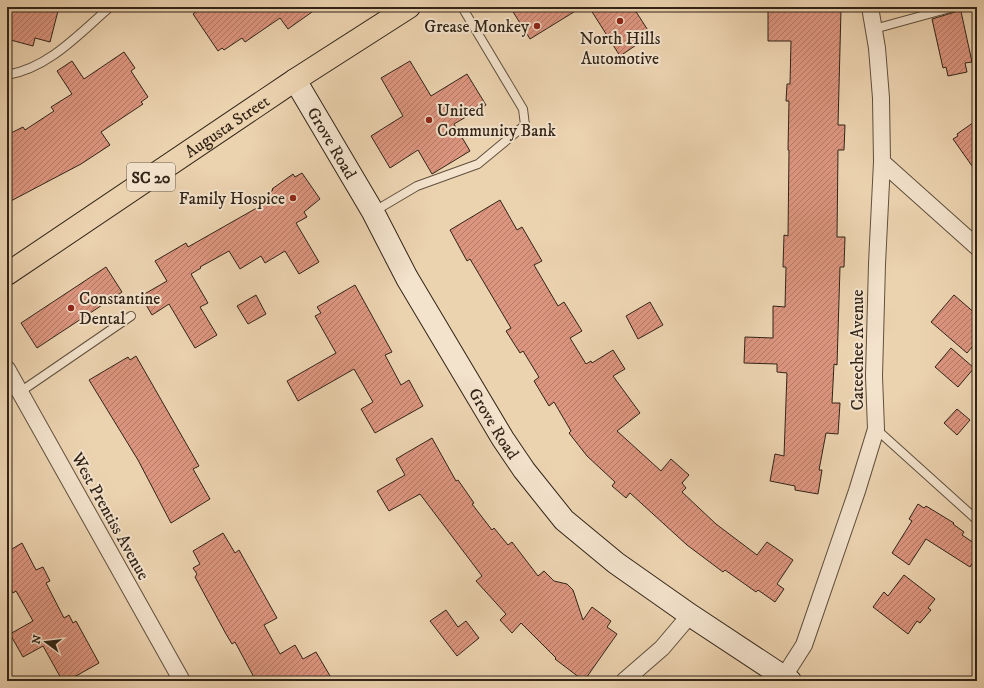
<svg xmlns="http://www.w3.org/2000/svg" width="984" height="688" font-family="'IM FELL DW Pica',serif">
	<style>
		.building { fill: url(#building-hatch); stroke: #312417 }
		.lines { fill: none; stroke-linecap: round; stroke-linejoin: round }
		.service-casing { stroke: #60503d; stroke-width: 10 }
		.minor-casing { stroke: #60503d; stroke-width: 18 }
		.secondary-casing { stroke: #312417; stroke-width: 24 }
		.primary-casing { stroke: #312417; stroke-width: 24 }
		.service { stroke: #f3e2cc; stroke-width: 8 }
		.minor { stroke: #f3e2cc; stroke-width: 16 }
		.secondary { stroke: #f3e2cc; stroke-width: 22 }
		.primary { stroke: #ecd3b0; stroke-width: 22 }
		.poi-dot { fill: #8f2418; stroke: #f3e2cc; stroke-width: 1.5 }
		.labels { text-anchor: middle; stroke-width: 4; stroke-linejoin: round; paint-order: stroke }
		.shield { fill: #f3e2cc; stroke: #6b5d4d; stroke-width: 1 }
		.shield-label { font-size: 16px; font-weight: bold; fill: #312417 }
		.poi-label { font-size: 17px; fill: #312417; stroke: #f3e2cc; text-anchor: end }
		.street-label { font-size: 17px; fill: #312417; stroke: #f3e2cc }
	</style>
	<defs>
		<pattern id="building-hatch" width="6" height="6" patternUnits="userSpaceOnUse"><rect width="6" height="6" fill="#dc957f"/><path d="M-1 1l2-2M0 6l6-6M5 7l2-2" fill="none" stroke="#b37967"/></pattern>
	</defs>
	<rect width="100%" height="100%" fill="#ecd3b0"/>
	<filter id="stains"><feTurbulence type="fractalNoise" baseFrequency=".005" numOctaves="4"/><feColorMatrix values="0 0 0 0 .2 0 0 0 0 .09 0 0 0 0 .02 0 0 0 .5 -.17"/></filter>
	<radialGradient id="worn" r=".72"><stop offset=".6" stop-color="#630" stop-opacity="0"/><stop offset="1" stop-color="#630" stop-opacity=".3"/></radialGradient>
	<path class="building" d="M13,7h46l-9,35 -15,-4 -2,8 -26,-7v-10z
		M202,7h117l-31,22 -8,-11 -35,24 -3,-4 -18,12 -2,-2 -4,3 -25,-37z
		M510,7h72l-52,32z
		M589,7h44l18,28 -31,21z
		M960,7l12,55 -7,1 2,9 -19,4 -2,-9 -3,1 -11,-49 23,-7z
		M768,8l73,1 -3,116h7l-1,25h-6l-1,87h8l-1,30h-4l-3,98 -3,-1 -2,39h8l-2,31 -12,-1 -7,37h3l-4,24 -23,-4v-4l-25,-5 5,-27 9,2 3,-83 -10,-1v-8l-33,-1 1,-26 28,1v-32l12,1 1,-40h-3l1,-32 4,1 1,-86h-1l1,-49h-3l1,-17h3l1,-43h-23z
		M124,52l11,16 -4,3 17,26 -7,5 2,2 -42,28 9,13 -29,19 -74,39v-68l16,-8 2,3 29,-19 -3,-4 21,-13 -15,-23 15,-10 12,18z
		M410,61l21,35 36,-22 19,31 -32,19 16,27 -38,23 -14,-24 -28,18 -19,-32 32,-20 -22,-38z
		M977,120v53l-24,-34 5,-3 -1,-2z
		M302,173l18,26 -16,13 3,5 -11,6 23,39 -20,12 -14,-23 -20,12 -4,-7 -21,13 -11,-18 -29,16 1,1 -10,6 17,29 -8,4 17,28 -22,13 -26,-44 -17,11 -11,-19 26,-15 -12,-20 31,-18 2,4 74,-42 -2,-2 9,-6 -2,-3 6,-4 -1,-1 21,-15 2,3z
		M500,200l17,30 5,-3 20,34 -8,4 24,41 6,-4 18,29 -12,7 16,26 5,-3 1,2 21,-13 12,19 -12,7 27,37 -23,18 44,40 10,-12 18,16 -7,8 4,5 -4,4 34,32 41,31 10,-13 26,18 -16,24 7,5 -9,13 -17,-12 -2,2 -31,-22 -2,2 -36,-27 -57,-52 -4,5 -14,-12 3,-4 -28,-26 -18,-23 2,-2 -17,-29 -5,4 -15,-25 5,-4 -16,-26 -3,2 -14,-22 5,-3 -41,-69 -3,2 -17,-31z
		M106,267l16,25 -85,56 -16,-25z
		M355,285l37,67 -7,3 16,30 8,-5 14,26 -48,27 -14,-24 12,-7 -19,-33 -56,32 -11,-20 49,-28 -21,-37 6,-3 -4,-6z
		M256,295l10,19 -18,10 -11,-18z
		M954,295l23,20v26l-10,12 -36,-31z
		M650,302l13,23 -25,14 -12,-23z
		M951,348l23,20 -16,19 -23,-20z
		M136,356l63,110 -6,3 17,30 -39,24 -33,-63 -49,-80 39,-23 2,3z
		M957,409l13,11 -13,15 -13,-12z
		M432,438l24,43 2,-1 16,23 -2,1 20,26 2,-2 14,17 4,-3 26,34 6,-5 10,10 13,3 6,6 10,30 9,-13 19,14 -4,6 10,7 -33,47 -29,-22 1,-1 -35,-35 -9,10 -12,-13 6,-6 -30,-33 6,-5 -62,-82 -31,17 -12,-20 28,-16 -9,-16z
		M918,504l6,4 2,-2 28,17 -1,1 11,8 -2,3 15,10v11l-7,11 -44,-28 -17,26 -17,-12 20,-32 -3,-2z
		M223,533l12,20 4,-3 38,68 -13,7 16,29 15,-9 8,14 13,-7 17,29h-77l-21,-39 -3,2 -6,-10 -31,-57 2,-3 -4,-6 7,-4 -7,-13z
		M22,543l14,27 7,-3 7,14 -4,2 18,35 5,-3 4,8 3,-2 23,42 -32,18 -2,-3 -3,2 -19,-34 -20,11 -13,-23 23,-13 -17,-30 -3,2 -6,-11v-30z
		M904,575l31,24 -7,9 3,2 -11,13 -3,-2 -9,13 -35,-27 11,-15 4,4z
		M446,610l12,17 8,-6 13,17 -22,18 -27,-35z"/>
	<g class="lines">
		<defs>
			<path id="service" d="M874,29l80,-22
				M7,75c42,-7 73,-42 103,-68
				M373,212l44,-26 61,-22 47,-39 -2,-16 -61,-102
				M20,392l111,-76
				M876,429l101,91"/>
			<path id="minor" d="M882,162l95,85
				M7,369l175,312
				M624,681l38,-33 28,-33
				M781,681l23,-36 53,-154 19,-62 -2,-53 3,-112 5,-102 -1,-64 -4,-50 -7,-41"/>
			<g id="secondary">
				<path id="s1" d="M295,80l78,132 34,66 96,161 21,31 40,50 52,43 74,52 100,66"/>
			</g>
			<g id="primary">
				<path id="s2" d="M7,274l288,-194 114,-73"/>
			</g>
		</defs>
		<use href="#service" class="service-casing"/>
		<use href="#minor" class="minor-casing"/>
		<use href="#secondary" class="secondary-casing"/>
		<use href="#primary" class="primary-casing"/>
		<use href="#service" class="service"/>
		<use href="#minor" class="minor"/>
		<use href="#secondary" class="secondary"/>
		<use href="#primary" class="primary"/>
	</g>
	<g class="poi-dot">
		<circle cx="620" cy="21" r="4"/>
		<circle cx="537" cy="26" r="4"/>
		<circle cx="429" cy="120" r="4"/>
		<circle cx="293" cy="198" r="4"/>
		<circle cx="71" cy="308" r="4"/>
	</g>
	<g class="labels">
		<rect class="shield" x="127" y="163" width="48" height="28" rx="3"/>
		<g class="shield-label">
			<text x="151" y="183">SC 20</text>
		</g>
		<g class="poi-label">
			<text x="529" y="32">Grease Monkey</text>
			<text x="620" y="44" text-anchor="middle">North Hills<tspan x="620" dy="20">Automotive</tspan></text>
			<text x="437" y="116" text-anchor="start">United<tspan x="437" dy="20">Community Bank</tspan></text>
			<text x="285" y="204">Family Hospice</text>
			<text x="79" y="304" text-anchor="start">Constantine<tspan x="79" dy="20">Dental</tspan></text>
		</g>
		<g class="street-label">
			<text dy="6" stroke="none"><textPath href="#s2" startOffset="265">Augusta Street</textPath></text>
			<text dy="6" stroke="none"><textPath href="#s1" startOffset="73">Grove Road</textPath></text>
			<text transform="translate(857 350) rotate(-90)" y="6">Cateechee Avenue</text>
			<text dy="6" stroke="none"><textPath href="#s1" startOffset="397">Grove Road</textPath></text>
			<text transform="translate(111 516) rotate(61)" y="6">West Prentiss Avenue</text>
		</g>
	</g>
	<rect width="984" height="688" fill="none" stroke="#ecd3b0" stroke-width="24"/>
	<rect x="8" y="8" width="968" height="672" fill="none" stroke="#312417" stroke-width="2"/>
	<rect x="12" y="12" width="960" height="664" fill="none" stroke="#312417"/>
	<g transform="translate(46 642) rotate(285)" stroke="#f3e2cc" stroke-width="3" paint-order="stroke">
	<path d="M0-3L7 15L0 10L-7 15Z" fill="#312417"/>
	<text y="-6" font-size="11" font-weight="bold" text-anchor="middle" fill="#312417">N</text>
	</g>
	<rect width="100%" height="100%" filter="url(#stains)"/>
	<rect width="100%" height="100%" fill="url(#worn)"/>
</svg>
